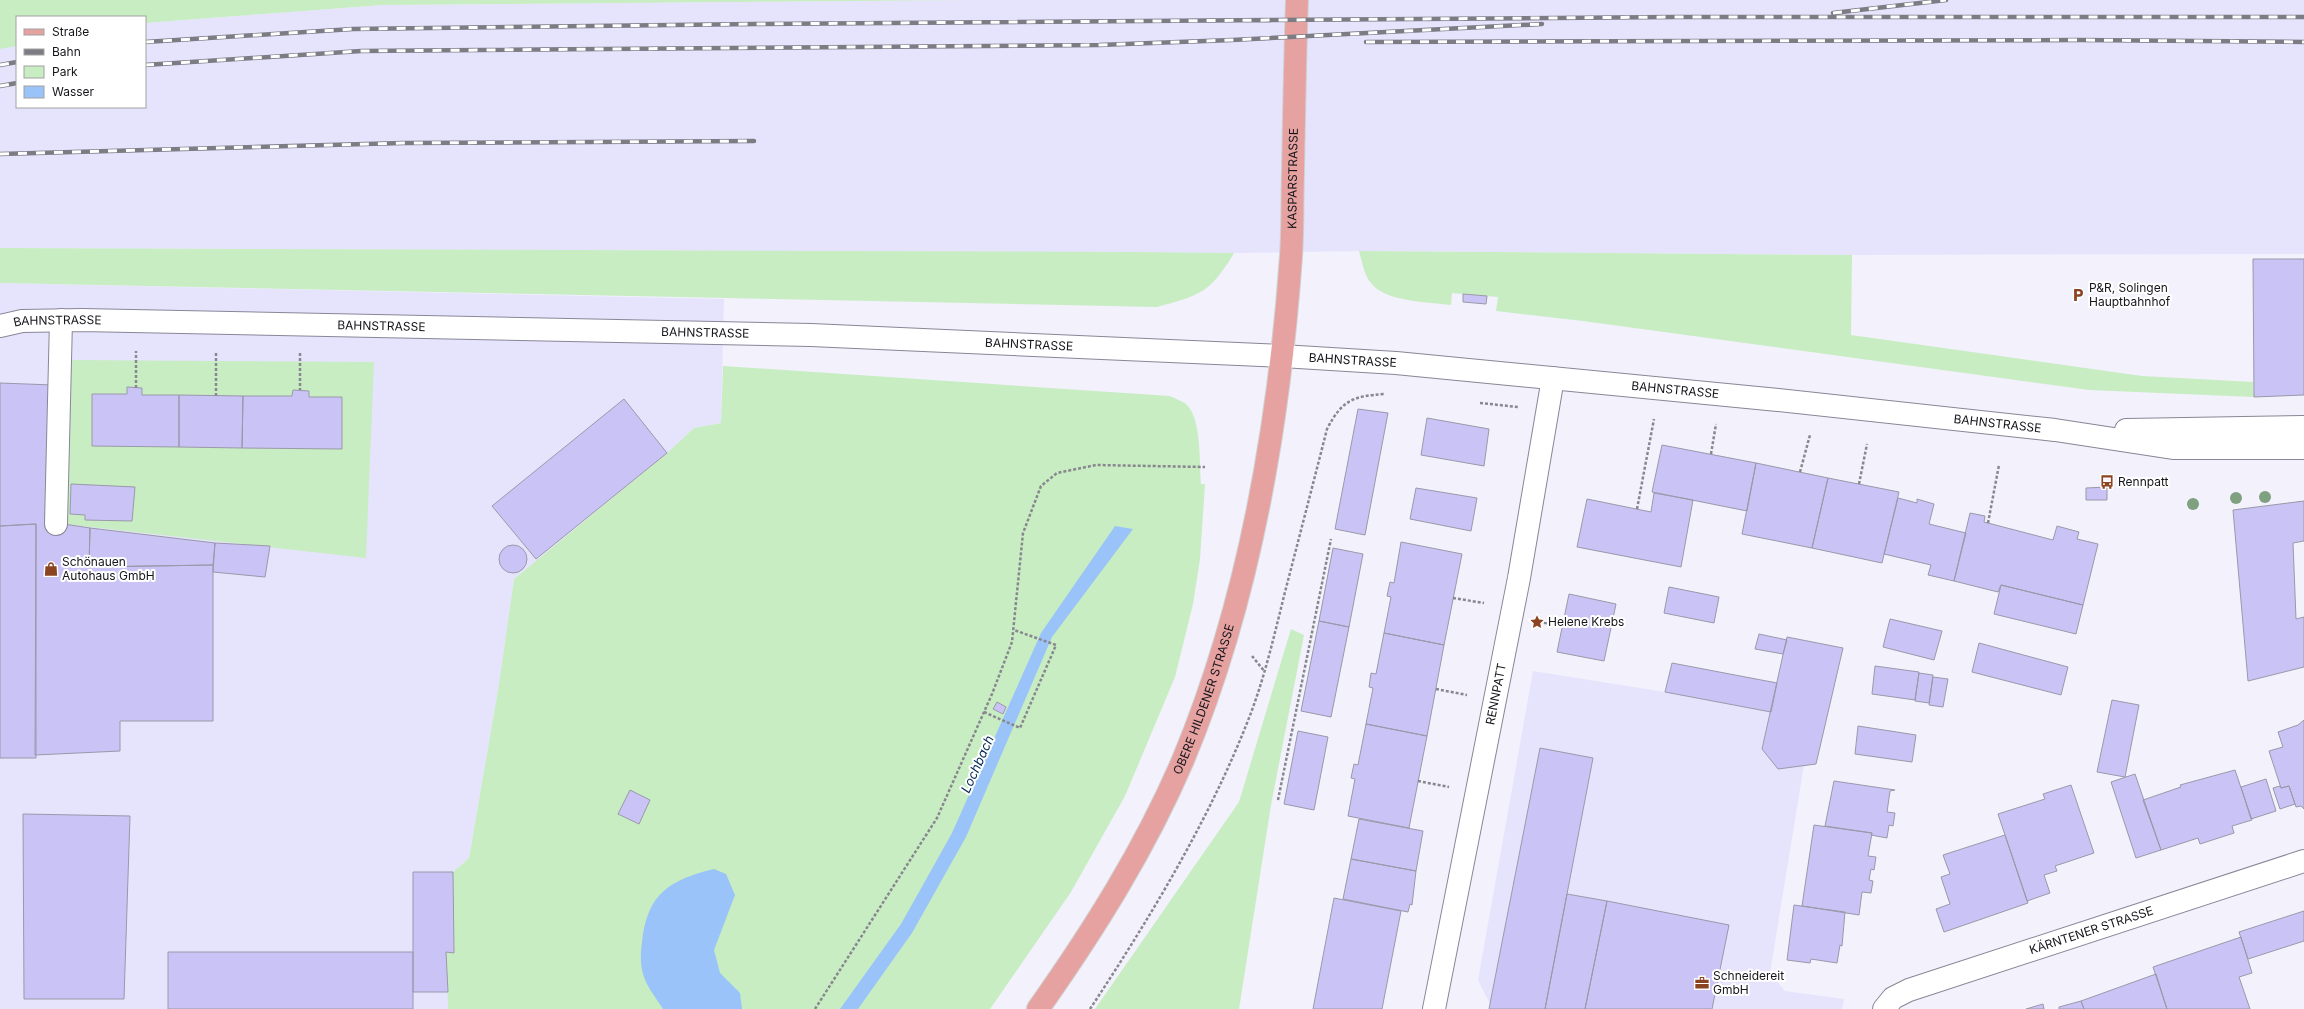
<svg xmlns="http://www.w3.org/2000/svg" width="2304" height="1009" font-family="Inter,sans-serif">
	<style>
		.built { fill: #e6e4fd }
		.green { fill: #c8edc2 }
		.water { fill: #9ac3f9 }
		.building { fill: #cac4f6; stroke: #9a98a9 }
		.lines { fill: none; stroke-linecap: round; stroke-linejoin: round }
		.minor-casing { stroke: #888697; stroke-width: 24 }
		.major-casing { stroke: #d0d0d1; stroke-width: 24 }
		.path { stroke: #88878f; stroke-width: 2.5; stroke-dasharray: 3 2; stroke-linecap: butt }
		.minor { stroke: #fff; stroke-width: 22 }
		.major { stroke: #e6a2a0; stroke-width: 22 }
		.rail-casing { stroke: #7d7c84; stroke-width: 4.5 }
		.rail { stroke: #fff; stroke-width: 3; stroke-dasharray: 9; stroke-linecap: butt }
		.tree { fill: #80a180 }
		.labels { text-anchor: middle; stroke-width: 4; stroke-linejoin: round; paint-order: stroke }
		.street-label { font-size: 12px; fill: #15141a; stroke: #fff }
		.poi-label { font-size: 12px; fill: #15141a; stroke: #fff; text-anchor: start }
		.water-label { font-size: 13px; font-style: italic; fill: #002856; stroke: #fff }
	</style>
	<rect width="100%" height="100%" fill="#f2f1fc"/>
	<path class="built" d="M967,0h1337v254l-452,1 -493,-4 -117,2 -1242,-5v-199l17,-3v61h128v-84l238,-18z
		M0,283l724,16 -3,124 -27,5 -27,25 -153,126 -15,105 -30,174 -16,14 1,81 -7,-1 1,57h-448z
		M1533,671l132,21 106,20 -9,37 16,20 26,-4 -34,208 15,18 59,8 -2,10h-353l1,-5 -12,-24z"/>
	<path class="green" d="M0,0h967l-584,5 -238,18v-6h-128v29l-17,3z
		M0,248l1132,4 102,1c-24,40 -33,42 -77,54l-1157,-24z
		M1359,251l493,4 -1,80 291,41 111,6 1,15 -165,-7 -506,-69 -87,-10 2,-14 -46,-4 -1,12c-21,-3 -67,-3 -80,-22 -7,-8 -9,-22 -12,-32z
		M69,360l305,2 -8,196 -302,-34z
		M723,366l447,30c5,3 13,5 17,9 15,16 12,57 14,79h4l-5,75 -7,45 -18,73 -50,119 -54,96 -81,117h-542l-2,-57h8l-1,-80 16,-14 30,-174 15,-105 153,-126 27,-25 27,-5z
		M1291,629l13,6 -33,170 -32,204h-144l144,-207z"/>
	<path class="water" d="M1115,526l18,3 -81,108 -86,200 -54,96 -54,76h-18l61,-85 51,-91 89,-200z
		M714,869l12,5 9,21 -21,55 6,23 20,20 2,16h-79c-5,-8 -12,-17 -16,-25 -7,-14 -7,-28 -5,-42 5,-48 27,-62 72,-73z"/>
	<path class="building" d="M2253,259h51v136l-50,2z
		M1463,294l24,2 -1,8 -23,-2z
		M0,383l53,2 11,139 26,4 -1,39 124,-2v156h-93v30l-85,4 1,-231 -36,2z
		M127,387l15,1v7h37v52l-87,-1v-52h35z
		M293,390l16,1v6h33v52l-100,-1 1,-52h49z
		M179,395l64,1 -1,52 -63,-1z
		M624,399l43,54 -131,106 -44,-53z
		M1358,409l30,4 -23,122 -30,-6z
		M1427,418l62,11 -5,37 -63,-11z
		M1662,445l94,18 -9,48 -95,-19z
		M1756,463l72,15 -16,70 -70,-14z
		M1828,478l71,14 -17,71 -70,-15z
		M71,484l64,3 -3,34 -47,-1v-5l-15,-1z
		M2107,487v13h-21v-12z
		M1416,488l61,10 -6,33 -61,-12z
		M1654,493l39,7 -12,67 -104,-20 10,-48 64,13z
		M1898,498l19,5v-4l17,5 -5,20 37,9 -12,48 -26,-6 3,-10 -47,-11z
		M2304,501v40l-11,2 3,76 8,-2v50l-56,14 -15,-171z
		M1970,513l15,3 -1,6 69,18 4,-14 22,6 -2,7 21,5 -15,61 -82,-20 -3,7 -44,-11z
		M36,524v234h-36v-232z
		M90,528l125,15 -2,22 -124,2z
		M1401,542l61,12 -18,91 -60,-12 7,-36 -4,-1 3,-14 4,1z
		M215,543l55,3 -5,31 -52,-5z
		M499 559a14 14 0 1 1 28 0a14 14 0 1 1-28 0Z
		M1333,548l30,6 -14,73 -30,-6z
		M2001,585l82,20 -7,29 -82,-20z
		M1669,587l50,10 -5,26 -50,-10z
		M1569,594l47,10 -12,57 -47,-9z
		M1890,619l52,12 -8,29 -51,-13z
		M1319,621l30,6 -18,90 -30,-6z
		M1384,633l60,12 -17,91 -61,-12 7,-36 -4,-1 2,-14 5,1z
		M1759,634l28,6 -4,14 -28,-5z
		M1787,637l56,11 -27,116 -38,5 -16,-20z
		M1979,643l89,24 -7,28 -89,-23z
		M1672,663l105,20 -6,29 -106,-20z
		M1875,666l44,6 -4,28 -43,-6z
		M1919,673l14,2 -4,28 -14,-2z
		M1933,677l15,2 -5,28 -14,-2z
		M2112,700l27,5 -14,72 -28,-5z
		M997,702l9,5 -3,7 -10,-5z
		M2304,720v89l-3,-3 -5,1 -7,-21 -8,2 -12,-37 14,-4 -5,-15 20,-7z
		M1366,724l61,12 -18,92 -61,-12 7,-37 -4,-1 3,-14 4,1z
		M1858,726l58,9 -4,27 -57,-8z
		M1298,731l30,6 -14,73 -30,-6z
		M1540,748l53,10 -26,136 -22,115h-56z
		M2235,770l17,50 -20,6 2,7 -34,11 -2,-6 -37,12 -18,-50 38,-13 -1,-2z
		M2135,774l26,76 -25,8 -25,-76z
		M2266,779l10,32 -25,8 -10,-32z
		M1834,781l61,9 -5,1 -3,21 8,1 -2,13 -4,-1 -2,13 -16,-3 1,-2 -47,-7z
		M2071,785l23,68 -39,13 2,5 -13,4 6,18 -23,8 -29,-87 47,-15 -2,-5z
		M2280,786l1,2 8,-2 6,18 -15,5 -7,-21z
		M630,790l20,10 -11,24 -21,-10z
		M23,814l107,2 -6,183h-100z
		M1359,819l64,12 -7,40 -65,-12z
		M1814,825l58,8 -4,23 8,1 -2,13 -3,-1 -2,11 4,1 -2,12 -9,-1 -3,23 -57,-9z
		M2005,835l23,68 -84,29 -8,-23 14,-5 -9,-27 9,-3 -7,-19z
		M1351,859l65,12 -4,34 -2,-1 -2,8 -65,-13z
		M413,872h40l1,81 -8,-1 2,40h-35z
		M1567,894l40,7 -22,108h-40z
		M1334,898l67,13 -19,98h-69z
		M1607,901l122,24 -17,84h-127z
		M1794,905l51,7 -3,34 -2,-1 -3,18 -26,-4 -1,4 -23,-3z
		M2304,911v30l-56,18 -9,-27z
		M2241,937l11,36 -13,4 11,32h-83l-14,-42z
		M168,952h245v57h-245z
		M2156,974l11,35h-83l-3,-8z
		M2081,1001l3,8h-25v-2z
		M2043,1004l1,5h-18z"/>
	<g class="lines">
		<defs>
			<g id="minor">
				<path id="s1" d="M0,326l22,-5 60,-1 729,15 471,21 114,7 382,37 277,30 118,18h131"/>
				<path d="M2126,430l178,-3"/>
				<path d="M56,524l5,-204"/>
				<path id="s2" d="M1434,1009l85,-431 34,-200"/>
				<path id="s3" d="M1884,1009l9,-11 16,-8 395,-129"/>
			</g>
			<g id="major">
				<path id="s4" d="M1038,1009c55,-78 107,-160 145,-249 66,-158 96,-333 108,-504 2,-28 1,-57 2,-85 1,-57 2,-114 4,-171"/>
			</g>
		</defs>
		<use href="#minor" class="minor-casing"/>
		<use href="#major" class="major-casing"/>
		<path class="path" d="M300,353v37
			M136,388v-37
			M216,396v-44
			M1480,403l38,4
			M1711,454l5,-30
			M1800,472l10,-37
			M1859,484l8,-40
			M1637,509l17,-90
			M1988,523l11,-58
			M1453,598l31,5
			M1539,622l23,4
			M1252,656l13,16
			M1436,689l31,6
			M984,712l36,16 36,-83 -42,-15
			M1418,781l31,6
			M1278,800l53,-261
			M815,1009l122,-191 55,-124 20,-52 11,-109 18,-47 16,-13 39,-8 109,2
			M1090,1009c58,-88 118,-187 157,-286 17,-42 27,-87 38,-131 14,-54 28,-108 42,-163 15,-29 26,-33 58,-35"/>
		<use href="#minor" class="minor"/>
		<use href="#major" class="major"/>
		<defs>
			<path id="rail" d="M1833,13l113,-13
				M145,42l208,-13 402,-5 919,-7h630
				M1366,42l714,-2 224,2
				M0,65l17,-3
				M145,65l216,-14 738,-6 133,-5 310,-16
				M0,86l17,-3
				M0,154l403,-11 351,-2"/>
		</defs>
		<use href="#rail" class="rail-casing"/>
		<use href="#rail" class="rail"/>
	</g>
	<g class="tree">
		<circle cx="2265" cy="497" r="6"/>
		<circle cx="2236" cy="498" r="6"/>
		<circle cx="2193" cy="504" r="6"/>
	</g>
	<defs>
		<symbol id="parking-bare" viewBox="-9 -9 18 18"><path d="M-3.5-5.5H1a3.5 3.5 0 0 1 0 7H-1V5.5H-3.5ZM-1-3.4V-.6H.8a1.4 1.4 0 0 0 0-2.8Z" fill="#8b4421" stroke="#fff" stroke-width="2.5" paint-order="stroke"/></symbol>
		<symbol id="bus-bare" viewBox="-9 -9 18 18"><path d="M-5-6H5V4H4V6H2V4H-2V6H-4V4H-5ZM-3.5-4V0h7V-4ZM-3.5 1.2v1.5H-2V1.2ZM2 1.2v1.5H3.5V1.2Z" fill="#8b4421" stroke="#fff" stroke-width="2.5" paint-order="stroke"/></symbol>
		<symbol id="shop-bare" viewBox="-9 -9 18 18"><path d="M-5-2.5h2.3a2.7 3.5 0 0 1 5.4 0H5L5.5 6h-11ZM-1.5-2.5h3a1.5 2.3 0 0 0-3 0Z" fill="#8b4421" stroke="#fff" stroke-width="2.5" paint-order="stroke"/></symbol>
		<symbol id="sight-bare" viewBox="-9 -9 18 18"><path d="M0-6L1.8-2.2L6-1.7L2.9 1.2L3.7 5.4L0 3.3L-3.7 5.4L-2.9 1.2L-6-1.7L-1.8-2.2Z" fill="#8b4421" stroke="#fff" stroke-width="2.5" paint-order="stroke"/></symbol>
		<symbol id="office-bare" viewBox="-9 -9 18 18"><path d="M-6-3h4V-5.5h4V-3h4V5H-6ZM-1-4.5V-3h2v-1.5ZM-6 0V1H6V0Z" fill="#8b4421" stroke="#fff" stroke-width="2.5" paint-order="stroke"/></symbol>
	</defs>
	<g fill-rule="evenodd">
		<use href="#parking-bare" x="2068" y="285" width="20" height="20"/>
		<use href="#bus-bare" x="2097" y="472" width="20" height="20"/>
		<use href="#shop-bare" x="41" y="559" width="20" height="20"/>
		<use href="#sight-bare" x="1527" y="612" width="20" height="20"/>
		<use href="#office-bare" x="1692" y="973" width="20" height="20"/>
	</g>
	<g class="labels">
		<g class="street-label">
			<text dy="4" stroke="none"><textPath href="#s4" startOffset="884">KASPARSTRASSE</textPath></text>
			<text dy="4" stroke="none"><textPath href="#s1" startOffset="58">BAHNSTRASSE</textPath></text>
			<text dy="4" stroke="none"><textPath href="#s1" startOffset="382">BAHNSTRASSE</textPath></text>
			<text dy="4" stroke="none"><textPath href="#s1" startOffset="706">BAHNSTRASSE</textPath></text>
			<text dy="4" stroke="none"><textPath href="#s1" startOffset="1030">BAHNSTRASSE</textPath></text>
			<text dy="4" stroke="none"><textPath href="#s1" startOffset="1354">BAHNSTRASSE</textPath></text>
			<text dy="4" stroke="none"><textPath href="#s1" startOffset="1678">BAHNSTRASSE</textPath></text>
			<text dy="4" stroke="none"><textPath href="#s1" startOffset="2002">BAHNSTRASSE</textPath></text>
			<text dy="4" stroke="none"><textPath href="#s2" startOffset="321">RENNPATT</textPath></text>
			<text dy="4" stroke="none"><textPath href="#s4" startOffset="353">OBERE HILDENER STRASSE</textPath></text>
			<text dy="4" stroke="none"><textPath href="#s3" startOffset="224">KÄRNTENER STRASSE</textPath></text>
		</g>
		<g class="poi-label">
			<text x="2089" y="292">P&amp;R, Solingen<tspan x="2089" dy="14">Hauptbahnhof</tspan></text>
			<text x="2118" y="486">Rennpatt</text>
			<text x="62" y="566">Schönauen<tspan x="62" dy="14">Autohaus GmbH</tspan></text>
			<text x="1548" y="626">Helene Krebs</text>
			<text x="1713" y="980">Schneidereit<tspan x="1713" dy="14">GmbH</tspan></text>
		</g>
		<g class="water-label">
			<text transform="translate(977 764) rotate(-66)" y="5">Lochbach</text>
		</g>
	</g>
	<rect x="16" y="16" width="130" height="92" fill="#ffffff" stroke="#a1a1a3"/>
	<rect x="24" y="29" width="20" height="6" fill="#e6a2a0" stroke="#a1a1a3"/>
	<text x="52" y="36" font-size="12" fill="#15141a">Straße</text>
	<rect x="24" y="49" width="20" height="6" fill="#7d7c84" stroke="#a1a1a3"/>
	<text x="52" y="56" font-size="12" fill="#15141a">Bahn</text>
	<rect x="24" y="66" width="20" height="12" fill="#c8edc2" stroke="#a1a1a3"/>
	<text x="52" y="76" font-size="12" fill="#15141a">Park</text>
	<rect x="24" y="86" width="20" height="12" fill="#9ac3f9" stroke="#a1a1a3"/>
	<text x="52" y="96" font-size="12" fill="#15141a">Wasser</text>
</svg>
